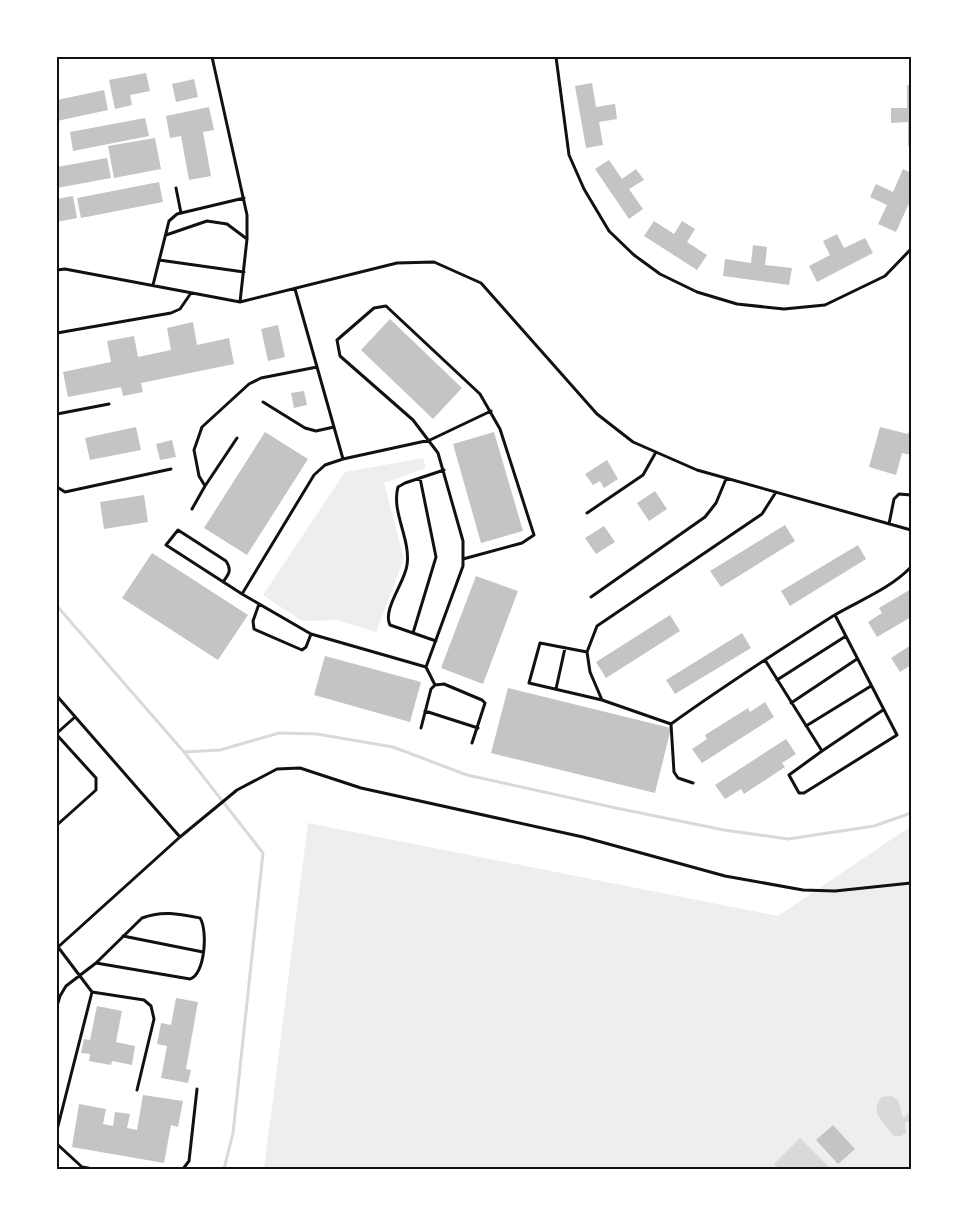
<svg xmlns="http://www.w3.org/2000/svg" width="968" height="1226" font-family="Helvetica,sans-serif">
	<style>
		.green { fill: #eee }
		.water { fill: #d9d9d9 }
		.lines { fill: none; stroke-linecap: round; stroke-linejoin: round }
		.stream { stroke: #d9d9d9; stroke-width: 3 }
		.building { fill: #c4c4c4 }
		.service { stroke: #111; stroke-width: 3 }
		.neatline { fill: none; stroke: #111; stroke-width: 2 }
	</style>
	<rect width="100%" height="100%" fill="#fff"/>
	<path class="green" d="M423,458l3,10 -42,15 20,76 -28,73 -39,-12 -35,1 -39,-26 82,-123z
		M308,823l470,93 133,-90v343h-647z"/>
	<path class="water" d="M891,1096c12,5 8,12 12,22l8,-6v10h-6l1,11 -5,3h-7c-10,-13 -26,-24 -12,-39z
		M800,1138l29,29 -2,2h-48l-5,-5z"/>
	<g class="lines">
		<path class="stream" d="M57,606l127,146 79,101 -30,280 -9,36
			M184,752l36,-2 59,-17 38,1 76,13 74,28 149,33 108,22 64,9 86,-13 37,-13"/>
	</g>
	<path class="building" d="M146,73l4,18 -20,4 2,10 -17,4 -6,-29z
		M194,79l4,18 -22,5 -4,-18z
		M592,83l4,24 19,-3 2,15 -18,3 4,23 -17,3 -11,-62z
		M907,85h4v61h-3v-24l-17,1v-15h16z
		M104,90l4,20 -51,11v-21z
		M209,107l5,23 -11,2 8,44 -22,4 -8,-44 -11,2 -4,-22z
		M145,118l4,18 -76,15 -3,-19z
		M155,138l6,31 -47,9 -6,-32z
		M107,158l4,20 -54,10v-21z
		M609,160l13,19 14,-10 8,11 -15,9 14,20 -14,10 -34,-50z
		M903,169l8,4v26l-15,33 -18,-8 9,-19 -17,-8 6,-13 17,8z
		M159,182l4,20 -82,16 -4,-20z
		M73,196l4,22 -20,4v-23z
		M654,221l20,13 8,-13 13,8 -8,13 20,13 -10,15 -53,-34z
		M837,234l7,14 21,-10 8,15 -56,29 -8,-16 21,-11 -7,-14z
		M753,245l14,2 -2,18 27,3 -3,17 -66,-9 2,-17 26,4z
		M390,319l72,69 -29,31 -72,-69z
		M193,322l4,23 32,-7 5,26 -93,19 2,9 -20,4 -2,-9 -53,10 -5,-25 48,-10 -4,-21 27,-5 4,21 33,-7 -4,-22z
		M278,325l7,32 -17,4 -7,-32z
		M304,391l3,14 -13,3 -3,-15z
		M136,427l5,23 -51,10 -5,-22z
		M880,427l28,7 3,-7v28l-9,-2 -6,22 -27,-8z
		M265,432l43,27 -61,96 -43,-27z
		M494,432l29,99 -42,12 -28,-99z
		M172,440l4,17 -16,3 -4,-16z
		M607,460l11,19 -14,9 -4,-7 -7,4 -8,-11z
		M655,491l12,18 -18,12 -12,-18z
		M144,495l4,27 -44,7 -4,-27z
		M785,525l10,16 -74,46 -11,-16z
		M604,526l11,16 -19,12 -11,-16z
		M858,545l8,14 -76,47 -9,-15z
		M152,553l96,62 -30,45 -96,-62z
		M476,576l42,15 -35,93 -42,-16z
		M911,589v28l-34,20 -9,-15 14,-9 -3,-5z
		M670,615l10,16 -74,47 -10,-16z
		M742,633l9,15 -76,46 -9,-14z
		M911,645v20l-11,7 -9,-14z
		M325,656l96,26 -11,40 -96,-27z
		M508,688l163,40 -16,65 -164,-40z
		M765,702l9,15 -72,46 -10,-14 15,-10 -2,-4 43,-27 2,4z
		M786,739l10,15 -14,9 3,4 -41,27 -3,-5 -16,10 -10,-14z
		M176,998l22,4 -12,67 5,1 -3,13 -27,-5 6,-32 -10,-2 4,-21 10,2z
		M97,1006l25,5 -6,31 19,4 -3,19 -20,-4 -1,4 -22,-4 1,-7 -9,-1 3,-14 6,1z
		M143,1095l40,6 -5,26 -7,-2 -7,38 -92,-16 7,-43 27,5 -3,15 10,2 2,-14 15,2 -3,14 10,2z
		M833,1125l22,24 -17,15 -22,-24z"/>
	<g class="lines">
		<path class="service" d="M212,57l35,158v24l-7,63
			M556,57l13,98 15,34 25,42 25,24 26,19 37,18 40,12 47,5 41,-4 60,-29 26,-27
			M176,188l5,25
			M166,235l41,-14 20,3 20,15
			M159,260l85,12
			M57,270l8,-1 175,33 157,-39 37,-1 47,21 116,131 36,28 64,28 214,60
			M153,285l16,-64 8,-7 67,-16
			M295,289l48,170
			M57,333l114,-20 9,-4 11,-16
			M263,402l42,26 11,3 18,-4
			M57,414l52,-10
			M205,486l-6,-10 -5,-26 8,-23 47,-43 12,-6 56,-11
			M57,487l8,5 106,-23
			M192,509l13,-23 32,-48
			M587,513l56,-38 13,-23
			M889,524l5,-25 5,-5 12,1
			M223,582c6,-8 9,-12 3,-21l-48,-31 -12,15 76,49 69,40 115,33 9,18
			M242,594l72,-119 11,-10 18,-6 87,-19 61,-29
			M591,597l114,-80 11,-14 10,-24
			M259,604l-6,17 1,8 48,21 4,-3 5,-13
			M413,633l23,-76 -16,-79
			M436,641l-46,-16c-8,-15 15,-43 17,-60 4,-26 -16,-53 -9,-78l7,-4 39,-13
			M587,652l-47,-9 -11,40 73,17 69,24
			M765,660l57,91 -33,24 10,18h5l93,-58 -62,-120
			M426,667l37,-101v-25l-25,-88 -25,-33 -73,-64 -3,-16 37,-32 12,-2 94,88 20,35 34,106 -12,8 -59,16
			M777,680l69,-44
			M556,689l9,-41
			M57,696l123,141
			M602,700l-12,-28 -3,-20 10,-26 165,-112 14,-22
			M791,703l66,-44
			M425,711l53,17
			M671,724c53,-38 107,-73 162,-108 25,-15 57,-27 78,-49
			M671,724l3,48 4,6 15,5
			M806,726l65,-40
			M421,728l10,-39 4,-4 9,-1 38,16 3,3 -13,40
			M57,733l18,-16
			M57,735l39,43v12l-39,35
			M822,751l61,-41
			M123,936l80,16
			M58,947l34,45 52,8 7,6 3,13 -17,71
			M57,948l123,-111 57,-47 40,-21 23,-1 61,20 222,49 142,39 78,14 32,1 76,-8
			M57,1006l3,-10 6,-10 30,-23 46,-45c20,-8 38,-4 58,0 8,12 5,57 -10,61l-94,-16
			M57,1130l35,-138
			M57,1144l25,23 11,2
			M183,1169l6,-8 8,-72"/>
	</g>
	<rect width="968" height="1226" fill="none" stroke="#ffffff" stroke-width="117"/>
	<rect x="58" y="58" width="852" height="1110" class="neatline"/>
</svg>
